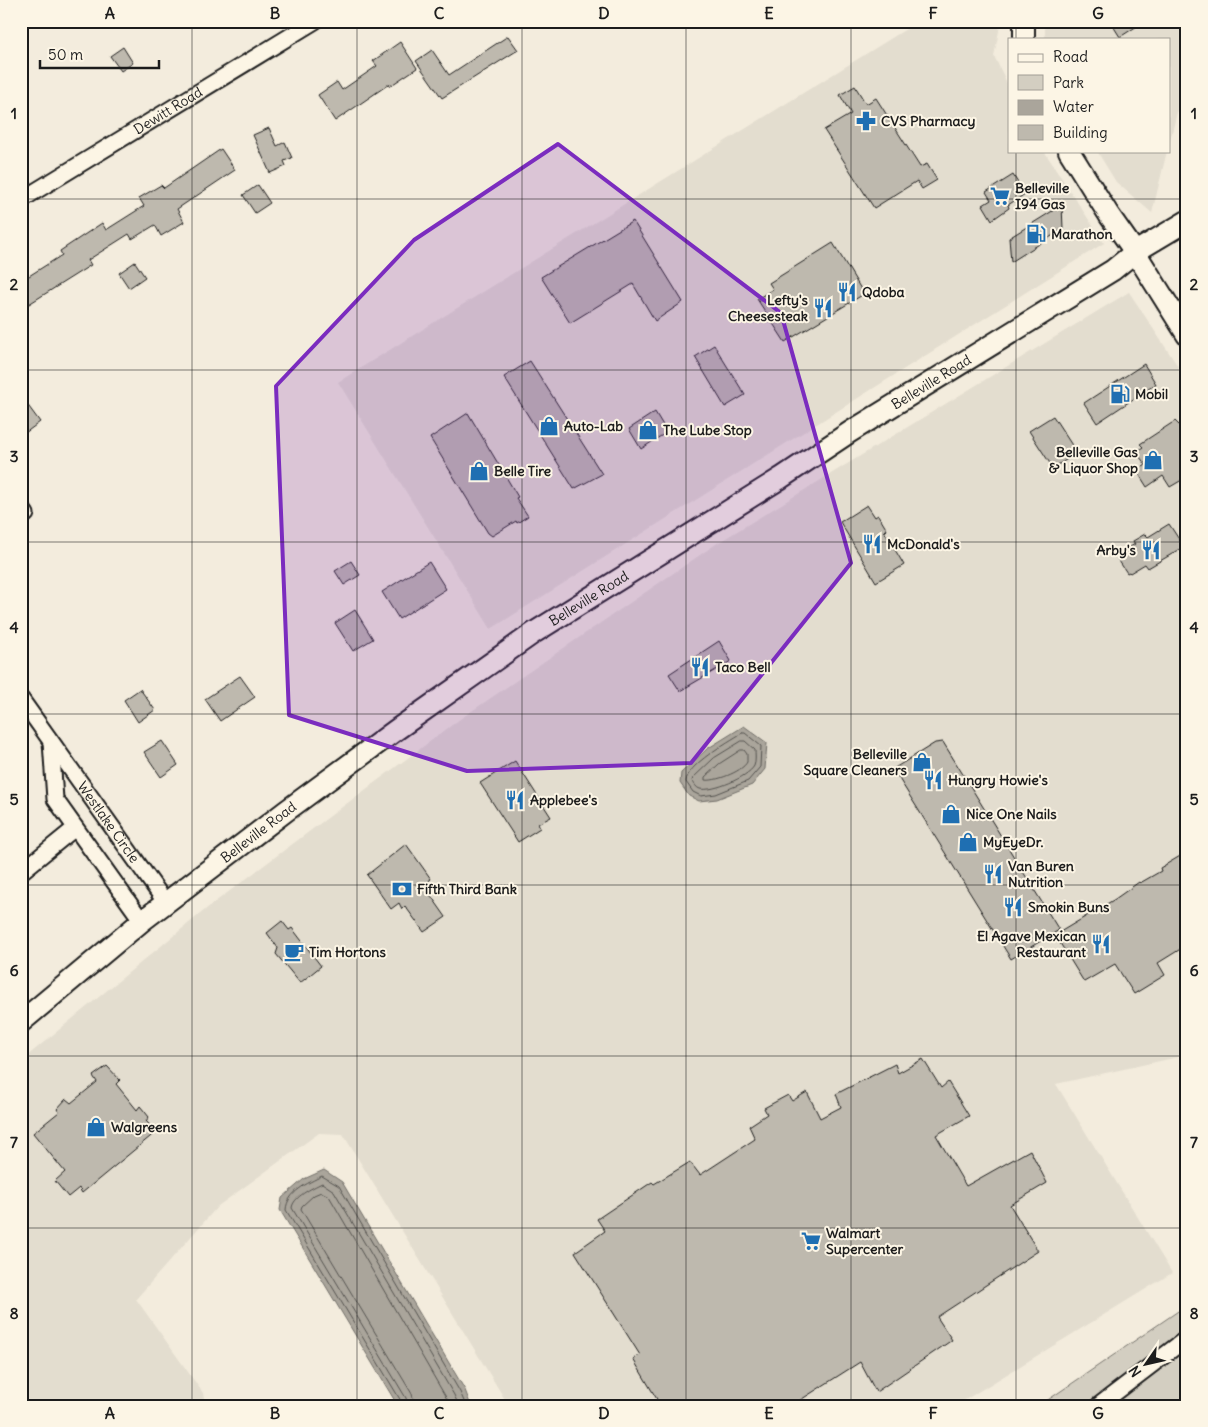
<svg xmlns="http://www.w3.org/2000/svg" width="1208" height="1427" font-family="Delius,sans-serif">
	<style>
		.built { fill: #e3ddcf }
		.green { fill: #d3cec1; stroke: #78756e }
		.water { fill: #aaa59b; stroke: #716e68 }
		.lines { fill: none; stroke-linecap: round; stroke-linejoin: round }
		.shore { stroke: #55534f; stroke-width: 1 }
		.building { fill: #beb9ae; stroke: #1c1c1c }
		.street-casing { stroke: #1c1c1c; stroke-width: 19 }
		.secondary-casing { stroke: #1c1c1c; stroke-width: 24 }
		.street { stroke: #fcf5e5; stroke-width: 15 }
		.secondary { stroke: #fcf5e5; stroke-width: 20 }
		.marked { fill: #7b2cbf; fill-opacity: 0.2; stroke: #7b2cbf; stroke-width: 4; stroke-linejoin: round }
		.grid { fill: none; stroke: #1c1c1c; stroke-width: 1; stroke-opacity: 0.55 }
		.labels { text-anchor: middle; stroke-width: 4; stroke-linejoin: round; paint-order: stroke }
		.street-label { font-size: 14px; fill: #1c1c1c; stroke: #fcf5e5 }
		.poi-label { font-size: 14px; font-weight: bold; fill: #1c1c1c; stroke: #fcf5e5; text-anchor: start }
		.neatline { fill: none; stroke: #1c1c1c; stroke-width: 2 }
		.grid-label { font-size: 16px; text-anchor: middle; font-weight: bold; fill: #1c1c1c }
	</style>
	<rect width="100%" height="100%" fill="#f3ecdd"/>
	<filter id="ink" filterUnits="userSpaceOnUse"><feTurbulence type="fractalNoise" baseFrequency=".02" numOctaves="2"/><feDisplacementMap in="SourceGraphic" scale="10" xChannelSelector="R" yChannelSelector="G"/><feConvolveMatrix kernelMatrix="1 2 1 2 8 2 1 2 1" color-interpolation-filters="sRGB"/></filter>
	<g filter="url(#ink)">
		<path class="built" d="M919,21h82l-7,35 15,31v64h35l60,92 -613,386 -153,-247z
			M1045,21h142v52l-18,71v-105h-124z
			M1097,151h70l-15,62 -36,-31z
			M1129,292l58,88v675l-131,29 116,189 -217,133h-446l-166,-272 -24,-1 -101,73 -82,93 67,94 2,13h-184v-345l190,-156 249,-186 256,-175z"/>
		<path class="green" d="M1187,1305v101h-148z"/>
		<path class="water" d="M744,726l23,17 -2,26 -13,16 -35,14 -18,2 -10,-5 -9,-13 1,-10 26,-24z
			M324,1170l18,12 123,208 6,16h-73l-118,-196 2,-12 22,-19z"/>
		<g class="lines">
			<path class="shore" d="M742,733h3l16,13 -1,21 -12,14 -32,13 -15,2 -8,-4 -7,-10c0,-17 42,-40 56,-49z
				M742,741h3l10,9c0,4 1,12 -1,16 -6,11 -41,26 -54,23 -4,-1 -5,-5 -8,-8l1,-3 21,-20z
				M741,750h3l3,4c0,1 0,7 0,8 -5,10 -33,20 -42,18v-3l14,-13z
				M401,1406v-5l-115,-191c1,-18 22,-27 36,-34l17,10 121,206 6,14
				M408,1406l-2,-8 -114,-190c1,-11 20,-20 30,-25l12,8 120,204 5,11
				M415,1406l-3,-12 -111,-185 1,-3 12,-11 7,-3 8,4 122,210"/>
		</g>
		<path class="building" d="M1110,21h35l-25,16z
			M508,36l10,14 -76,48 -26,-37 16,-11 17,25z
			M400,42l17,26 -27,18 -1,-2 -54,37 -17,-26 19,-13 5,8 35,-24 -4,-5z
			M123,47l10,16 -12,8 -11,-15z
			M855,86l11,18 10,-6 44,69 7,-3 10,16 -15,9 -5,-8 -43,27 -50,-78 27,-16 -11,-19z
			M269,128l8,18 8,-4 7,16 -8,3 2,5 -16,7 -17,-38z
			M221,149l14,21 -58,39 7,13 -23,14 -6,-11 -23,14 -3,-5 -41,26 3,5 -70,44v-28l41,-26 -2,-4 42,-28 4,7 38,-24 -5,-8 22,-13 3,3z
			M1013,175l12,19 -17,11 1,3 -17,12 -9,-15 8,-5 -5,-8z
			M258,185l12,18 -15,10 -12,-18z
			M1062,205l1,24 -52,33 -2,-24z
			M633,221l50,81 -28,19 -22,-37 -63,39 -29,-46z
			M833,243l31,51 -79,48 -28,-43 16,-10 -4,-6z
			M135,262l10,15 -16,11 -10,-15z
			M714,345l31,50 -20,12 -30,-50z
			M530,361l72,113 -28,15 -70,-112z
			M1144,364l12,20 -59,39 -13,-20z
			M21,396l19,26 -19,14z
			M655,412l12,20 -26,17 -12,-20z
			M468,413l50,84 -2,1 12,18 -11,7 -1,-2 -24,15 -4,-3 -58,-95z
			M1053,416l24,37 -24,15 -24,-37z
			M1187,420v57l-17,10 -7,-11 -16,11 -10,-16 9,-6 -10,-13 7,-5 -3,-3 35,-23 4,4z
			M867,505l8,12 3,-2 9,15 -3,1 20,34 -28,17 -36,-60z
			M1169,524l15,23 -36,21 -3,-4 -15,9 -1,-1 -2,1 -10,-15 3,-1 -2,-3 17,-10 -2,-3 12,-7 3,3z
			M351,561l9,14 -16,10 -9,-14z
			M429,562l17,27 -47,30 -17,-27z
			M355,610l18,29 -20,12 -18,-28z
			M719,641l12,20 -51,30 -11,-17z
			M240,676l15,21 -35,24 -15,-22z
			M140,689l15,21 -17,12 -14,-22z
			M162,741l16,24 -17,12 -17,-25z
			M943,742l116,188 -48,29 -118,-190 42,-26z
			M515,761l36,56 -13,7 2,4 -22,14 -38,-59z
			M406,844l25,35 -5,4 4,5 -3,2 19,27 -22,15 -19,-26 -3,3 -3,-6 -8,6 -24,-34z
			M1187,852v93l-29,18 7,12 -31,19 -19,-30 -31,18 -29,-47 60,-36 24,-17 1,1 21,-12 -1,-3z
			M282,921l7,9 3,-2 29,38 -21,17 -24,-29 2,-6 -11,-15z
			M923,1059l18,29 7,-6 21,34 -33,19 30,51 64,-36 17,33 -37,22 28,46 -101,66 15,23 -76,52 -16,-30 -69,44h-130l-28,-47 7,-4 -65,-103 30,-21 -8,-12 55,-37 2,2 36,-22 10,13 55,-36 -6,-13 18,-12 -3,-6 24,-13 4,6 15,-9 13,26 21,-11 -5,-13 59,-30 3,9z
			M107,1066l13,14 -4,4 21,26 3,-4 5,6 4,5 -3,4 10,11 -74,61 -3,-5 -11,9 -13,-16 10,-9 -32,-39 26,-21 -2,-3 9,-10 5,4 26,-21 -4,-6z"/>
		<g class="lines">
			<defs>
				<g id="street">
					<path id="s1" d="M21,200l294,-179"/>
					<path d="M21,507l5,7"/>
					<path id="s2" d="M21,699l145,204"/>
					<path d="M51,742l4,57 87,122"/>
					<path d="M21,872l54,-44"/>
					<path d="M1098,1406l89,-68"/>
				</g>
				<g id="secondary">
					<path d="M1024,21v18"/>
					<path d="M1069,151l40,64 26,37 52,83"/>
					<path id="s3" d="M21,1022l121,-101 144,-110 110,-81 139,-98 246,-154 69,-46 263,-162 22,-18 52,-31"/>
				</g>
			</defs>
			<use href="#street" class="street-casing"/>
			<use href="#secondary" class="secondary-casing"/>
			<use href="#street" class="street"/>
			<use href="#secondary" class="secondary"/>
		</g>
	</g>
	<path class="marked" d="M558,144l223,169 70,250 -160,200 -224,8 -178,-56 -13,-329 138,-146z"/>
	<path class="grid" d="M192,21v1385M357,21v1385M522,21v1385M686,21v1385M851,21v1385M1016,21v18M1016,151v1255M21,199h1166M21,370h1166M21,542h1166M21,714h1166M21,885h1166M21,1056h1166M21,1228h1166"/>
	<defs>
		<symbol id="pharmacy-bare" viewBox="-9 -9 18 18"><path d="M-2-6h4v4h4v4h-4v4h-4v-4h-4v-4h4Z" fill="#1f6fb2" stroke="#fcf5e5" stroke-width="2.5" paint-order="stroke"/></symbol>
		<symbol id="supermarket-bare" viewBox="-9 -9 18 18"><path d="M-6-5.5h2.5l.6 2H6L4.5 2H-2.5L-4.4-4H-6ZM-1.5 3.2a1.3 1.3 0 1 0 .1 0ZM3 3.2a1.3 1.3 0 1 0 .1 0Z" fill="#1f6fb2" stroke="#fcf5e5" stroke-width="2.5" paint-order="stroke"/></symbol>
		<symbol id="fuel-bare" viewBox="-9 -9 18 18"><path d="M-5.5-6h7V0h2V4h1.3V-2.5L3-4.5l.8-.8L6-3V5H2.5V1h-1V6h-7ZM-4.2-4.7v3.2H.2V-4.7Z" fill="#1f6fb2" stroke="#fcf5e5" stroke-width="2.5" paint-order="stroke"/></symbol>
		<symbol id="restaurant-bare" viewBox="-9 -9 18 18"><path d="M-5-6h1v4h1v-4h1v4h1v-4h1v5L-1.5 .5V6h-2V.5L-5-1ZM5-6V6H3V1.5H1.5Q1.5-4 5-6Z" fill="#1f6fb2" stroke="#fcf5e5" stroke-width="2.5" paint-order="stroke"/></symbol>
		<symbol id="shop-bare" viewBox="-9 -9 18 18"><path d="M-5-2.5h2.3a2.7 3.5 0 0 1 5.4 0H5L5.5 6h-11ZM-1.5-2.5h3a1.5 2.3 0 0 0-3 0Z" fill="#1f6fb2" stroke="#fcf5e5" stroke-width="2.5" paint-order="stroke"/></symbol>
		<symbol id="bank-bare" viewBox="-9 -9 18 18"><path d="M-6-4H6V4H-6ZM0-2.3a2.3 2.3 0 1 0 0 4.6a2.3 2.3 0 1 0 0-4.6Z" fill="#1f6fb2" stroke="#fcf5e5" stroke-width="2.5" paint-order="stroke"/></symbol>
		<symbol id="cafe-bare" viewBox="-9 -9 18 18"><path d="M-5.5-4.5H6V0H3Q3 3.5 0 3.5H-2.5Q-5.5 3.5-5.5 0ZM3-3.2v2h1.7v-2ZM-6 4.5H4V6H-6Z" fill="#1f6fb2" stroke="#fcf5e5" stroke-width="2.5" paint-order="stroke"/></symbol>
	</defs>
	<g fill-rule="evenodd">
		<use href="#pharmacy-bare" x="852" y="107" width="28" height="28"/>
		<use href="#supermarket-bare" x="986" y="182" width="28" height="28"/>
		<use href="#fuel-bare" x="1022" y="220" width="28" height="28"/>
		<use href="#restaurant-bare" x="833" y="278" width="28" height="28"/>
		<use href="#restaurant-bare" x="809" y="294" width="28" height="28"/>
		<use href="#fuel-bare" x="1106" y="380" width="28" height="28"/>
		<use href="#shop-bare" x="535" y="412" width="28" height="28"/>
		<use href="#shop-bare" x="634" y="416" width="28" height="28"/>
		<use href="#shop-bare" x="1139" y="446" width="28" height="28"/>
		<use href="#shop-bare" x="465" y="457" width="28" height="28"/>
		<use href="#restaurant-bare" x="858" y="530" width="28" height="28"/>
		<use href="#restaurant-bare" x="1137" y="536" width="28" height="28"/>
		<use href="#restaurant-bare" x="686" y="653" width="28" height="28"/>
		<use href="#shop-bare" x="908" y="748" width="28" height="28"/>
		<use href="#restaurant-bare" x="919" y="766" width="28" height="28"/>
		<use href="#restaurant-bare" x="501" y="786" width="28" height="28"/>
		<use href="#shop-bare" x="937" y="800" width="28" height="28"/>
		<use href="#shop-bare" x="954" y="828" width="28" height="28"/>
		<use href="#restaurant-bare" x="979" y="860" width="28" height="28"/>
		<use href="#bank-bare" x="388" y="875" width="28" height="28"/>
		<use href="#restaurant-bare" x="999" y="893" width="28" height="28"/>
		<use href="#restaurant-bare" x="1087" y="930" width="28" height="28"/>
		<use href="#cafe-bare" x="280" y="938" width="28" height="28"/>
		<use href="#shop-bare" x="82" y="1113" width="28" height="28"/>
		<use href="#supermarket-bare" x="797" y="1227" width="28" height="28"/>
	</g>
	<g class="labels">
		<g class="street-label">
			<text dy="5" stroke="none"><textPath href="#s1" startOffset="172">Dewitt Road</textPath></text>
			<text dy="5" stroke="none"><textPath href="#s3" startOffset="1114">Belleville Road</textPath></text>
			<text dy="5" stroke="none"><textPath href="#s3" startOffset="709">Belleville Road</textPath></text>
			<text dy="5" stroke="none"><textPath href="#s2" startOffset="151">Westlake Circle</textPath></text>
			<text dy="5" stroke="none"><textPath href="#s3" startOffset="304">Belleville Road</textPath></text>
		</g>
		<g class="poi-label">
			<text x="881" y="126">CVS Pharmacy</text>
			<text x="1015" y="193">Belleville<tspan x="1015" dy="16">I94 Gas</tspan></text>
			<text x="1051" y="239">Marathon</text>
			<text x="862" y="297">Qdoba</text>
			<text x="808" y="305" text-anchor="end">Lefty's<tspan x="808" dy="16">Cheesesteak</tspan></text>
			<text x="1135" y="399">Mobil</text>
			<text x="564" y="431">Auto-Lab</text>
			<text x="663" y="435">The Lube Stop</text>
			<text x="1138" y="457" text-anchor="end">Belleville Gas<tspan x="1138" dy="16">&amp; Liquor Shop</tspan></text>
			<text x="494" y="476">Belle Tire</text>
			<text x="887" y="549">McDonald's</text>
			<text x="1136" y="555" text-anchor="end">Arby's</text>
			<text x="715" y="672">Taco Bell</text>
			<text x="907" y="759" text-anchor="end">Belleville<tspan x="907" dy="16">Square Cleaners</tspan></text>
			<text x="948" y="785">Hungry Howie's</text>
			<text x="530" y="805">Applebee's</text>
			<text x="966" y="819">Nice One Nails</text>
			<text x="983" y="847">MyEyeDr.</text>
			<text x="1008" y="871">Van Buren<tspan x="1008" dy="16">Nutrition</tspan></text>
			<text x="417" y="894">Fifth Third Bank</text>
			<text x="1028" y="912">Smokin Buns</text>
			<text x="1086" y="941" text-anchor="end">El Agave Mexican<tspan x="1086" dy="16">Restaurant</tspan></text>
			<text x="309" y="957">Tim Hortons</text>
			<text x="111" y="1132">Walgreens</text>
			<text x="826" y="1238">Walmart<tspan x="826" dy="16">Supercenter</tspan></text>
		</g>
	</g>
	<rect width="1208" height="1427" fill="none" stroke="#fcf5e5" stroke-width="55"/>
	<rect x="1008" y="38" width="162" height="115" fill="#fcf5e5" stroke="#a29e95"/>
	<rect x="1018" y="54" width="25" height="8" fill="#fcf5e5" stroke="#a29e95"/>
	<text x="1053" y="62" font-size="15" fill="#1c1c1c">Road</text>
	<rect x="1018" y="75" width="25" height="15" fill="#d3cec1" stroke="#a29e95"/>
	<text x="1053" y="88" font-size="15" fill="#1c1c1c">Park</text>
	<rect x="1018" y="100" width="25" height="15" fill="#aaa59b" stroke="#a29e95"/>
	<text x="1053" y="112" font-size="15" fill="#1c1c1c">Water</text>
	<rect x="1018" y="125" width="25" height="15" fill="#beb9ae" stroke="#a29e95"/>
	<text x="1053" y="138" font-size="15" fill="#1c1c1c">Building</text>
	<g transform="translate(1146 1364) rotate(236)" stroke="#fcf5e5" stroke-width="4" paint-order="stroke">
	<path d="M0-4L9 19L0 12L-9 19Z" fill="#1c1c1c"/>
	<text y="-8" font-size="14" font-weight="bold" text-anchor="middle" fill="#1c1c1c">N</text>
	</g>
	<path d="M40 60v8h119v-8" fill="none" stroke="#1c1c1c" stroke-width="2.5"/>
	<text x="48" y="60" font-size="15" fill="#1c1c1c" stroke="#fcf5e5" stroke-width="4" paint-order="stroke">50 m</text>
	<rect x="28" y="28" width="1152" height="1372" class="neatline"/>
	<g class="grid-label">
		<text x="110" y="19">A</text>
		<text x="275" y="19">B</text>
		<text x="439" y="19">C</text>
		<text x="604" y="19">D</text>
		<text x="769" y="19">E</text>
		<text x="933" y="19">F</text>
		<text x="1098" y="19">G</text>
		<text x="14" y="119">1</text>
		<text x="1194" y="119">1</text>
		<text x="14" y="290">2</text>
		<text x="1194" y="290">2</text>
		<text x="14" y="462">3</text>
		<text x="1194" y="462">3</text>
		<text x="14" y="633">4</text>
		<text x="1194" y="633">4</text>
		<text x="14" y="805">5</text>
		<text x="1194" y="805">5</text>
		<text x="14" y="976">6</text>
		<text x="1194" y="976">6</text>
		<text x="14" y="1148">7</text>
		<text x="1194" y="1148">7</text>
		<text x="14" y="1319">8</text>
		<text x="1194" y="1319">8</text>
		<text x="110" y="1419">A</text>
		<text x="275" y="1419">B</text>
		<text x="439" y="1419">C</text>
		<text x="604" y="1419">D</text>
		<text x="769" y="1419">E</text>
		<text x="933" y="1419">F</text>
		<text x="1098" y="1419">G</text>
	</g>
</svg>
